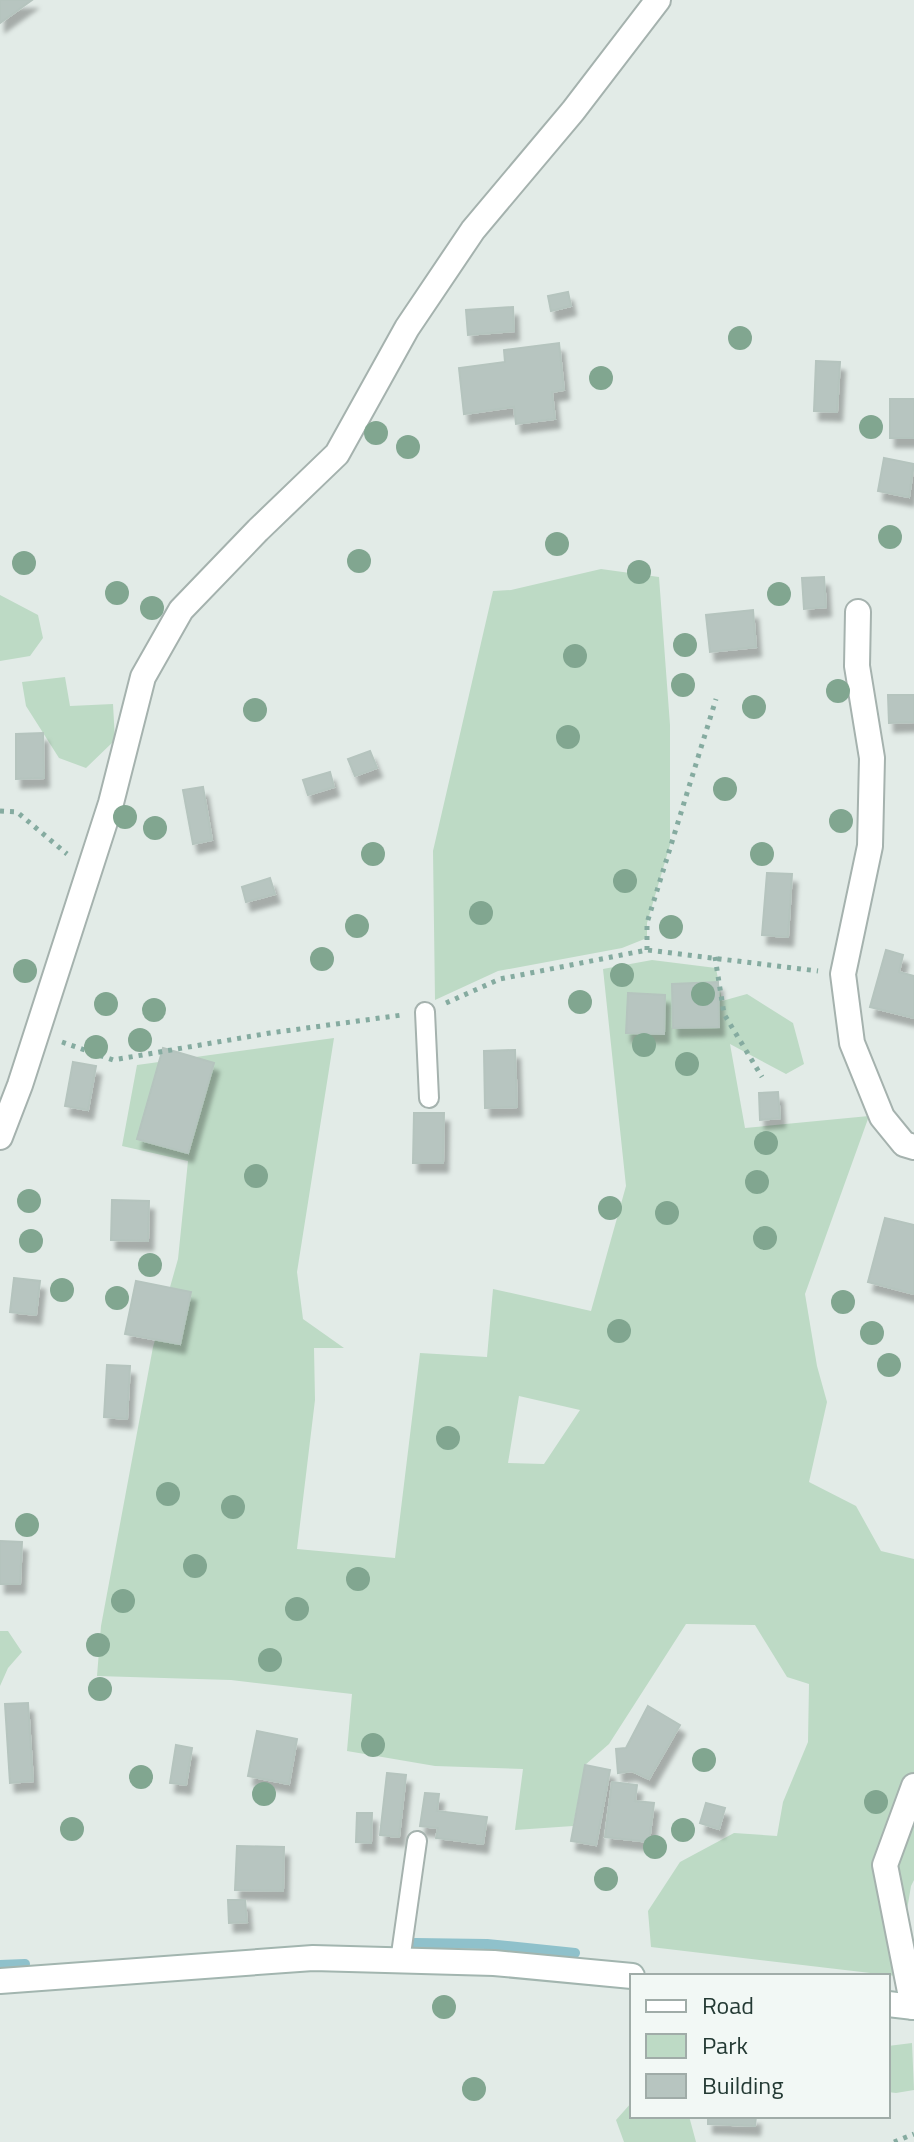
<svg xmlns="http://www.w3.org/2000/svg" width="914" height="2142" font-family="'Titillium Web',sans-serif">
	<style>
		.green { fill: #bddac5; fill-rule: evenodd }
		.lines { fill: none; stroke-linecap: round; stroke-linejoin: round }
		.stream { stroke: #8fc1cb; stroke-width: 10 }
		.building { fill: #b7c5c0; stroke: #b5c4be; stroke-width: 2; filter: url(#shadow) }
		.service-casing { stroke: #a5b2ae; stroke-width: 22 }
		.minor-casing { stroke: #a5b2ae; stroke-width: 28 }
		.secondary-casing { stroke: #a2b5af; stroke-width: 28 }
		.path { stroke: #85aba0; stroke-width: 5; stroke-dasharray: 4 6; stroke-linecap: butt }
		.service { stroke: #fff; stroke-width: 18 }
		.minor { stroke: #fff; stroke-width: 24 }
		.secondary { stroke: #fff; stroke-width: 24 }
		.tree { fill: #81a690 }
	</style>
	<defs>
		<filter id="shadow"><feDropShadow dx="5" dy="9" stdDeviation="2" flood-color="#0004"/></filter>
	</defs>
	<rect width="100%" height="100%" fill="#e2ebe7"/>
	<path class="green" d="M601,569l58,8 11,148v120l-23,78v15l-25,10 -124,23 -63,29 -2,-149 60,-260 18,-1z
		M0,595l38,20 5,23 -13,18 -30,5z
		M65,677l5,29 43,-2 2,36 -29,28 -27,-10 -33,-52 -4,-24z
		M652,960l64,8 6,33 25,-7 46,29 11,41 -18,10 -56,-30 15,84 124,-12 -64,178 12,72 10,36 -18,80 47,24 25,45 33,8v321l-3,6 -15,90 -245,-29 -3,-36 32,-49 54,-29 43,3 6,-34 25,-60 1,-58 -22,-7 -32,-52 -69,-1 -77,120 -24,21 -12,61 -58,4 8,-61 -88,-3 -88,-15 5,-57 -121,-14 -134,-4 4,-50 52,-279 25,-88 10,-98 -66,-15 15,-81 197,-27 -37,234 6,47 41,29h-30l1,52 -18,149 98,9 25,-205 67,4 6,-68 98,22 35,-125 -23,-217zM519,1396l61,14 -36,54 -36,-1z
		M0,1631h8l14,21 -14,16 -8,18z
		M912,2043l2,47 -18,3 -8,-1v-46z
		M632,2102v14h57l7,26h-72l-8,-22z"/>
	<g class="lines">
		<path class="stream" d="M415,1943l72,1 88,9
			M0,1965l25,-1"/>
	</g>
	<path class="building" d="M0,0h32l-32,23z
		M568,292l3,14 -20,5 -3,-15z
		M513,307l1,24 -46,4 -2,-25z
		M559,343l5,47 -12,2 3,27 -39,5 -2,-17 -50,7 -5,-46 46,-6 -1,-12z
		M816,361l24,1 -3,50 -23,-1z
		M890,399h24v39h-24z
		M884,458l30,6 -5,33 -31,-6z
		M824,577l2,30 -22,2 -2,-31z
		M753,610l3,37 -46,5 -4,-37z
		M888,695h26v27l-25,1z
		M43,733l1,45 -28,1v-45z
		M370,751l7,17 -22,8 -7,-17z
		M330,772l4,15 -26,8 -5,-15z
		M203,787l9,53 -19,4 -10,-54z
		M767,873l25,1 -4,63 -26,-2z
		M270,878l5,16 -29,8 -4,-15z
		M886,950l17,5 -4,17 15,4v42l-44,-11z
		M718,982l1,45 -46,1 -1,-44z
		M628,993l37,2 -1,39 -38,-1z
		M163,1048l51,15 -26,90 -51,-14z
		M515,1050l2,57 -32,1 -1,-57z
		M73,1062l23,4 -8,44 -23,-4z
		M778,1092l2,26 -20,2 -1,-27z
		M414,1113h30l-1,50h-30z
		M112,1200l37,1 -1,40 -37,-1z
		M885,1218l29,7v69l-46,-12z
		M14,1278l26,3 -4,34 -26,-3z
		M136,1281l55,11 -11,52 -55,-10z
		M107,1365l23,1 -3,53 -23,-2z
		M0,1541l22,1 -2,42h-20z
		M28,1703l5,78 -23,2 -5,-79z
		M648,1706l32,19 -31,54 -17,-8 -14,2 -2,-24 10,-1z
		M257,1731l40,8 -8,45 -41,-8z
		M176,1745l16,3 -6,37 -16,-2z
		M585,1765l25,5 -14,75 -25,-4z
		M387,1773l19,2 -7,62 -19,-2z
		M612,1782l25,3 -2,16 19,2 -5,39 -44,-5z
		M425,1793l14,1 -2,17 50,6 -4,27 -47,-6 2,-10 -18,-2z
		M706,1803l19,5 -6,21 -19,-6z
		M357,1813h15l-1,30 -15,-1z
		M237,1846l47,1 -1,44 -48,-1z
		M228,1900h17l2,22 -18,1z
		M708,2116h48l-1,10 -47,-2z"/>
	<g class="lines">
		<defs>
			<path id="service" d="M425,1012l4,86
				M400,1961l17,-120"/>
			<path id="minor" d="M858,612l-1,54 15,92 -2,88 -27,128 9,69 30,74 22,27 10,3
				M0,1137l20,-52 91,-282 32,-126 38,-67 77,-80 79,-76 70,-126 66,-98 100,-119 85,-111
				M913,2007l-28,-142 29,-79"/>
			<path id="secondary" d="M0,1981l313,-23 181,5 138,13
				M888,2004l26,3"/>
		</defs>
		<use href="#service" class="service-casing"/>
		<use href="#minor" class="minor-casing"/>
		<use href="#secondary" class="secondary-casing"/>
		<path class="path" d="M0,811l17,1 50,42
			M647,950v-27l69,-224
			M715,957l9,57 38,63
			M446,1003l54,-24 147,-29 171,21
			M62,1042l51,18 157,-27 132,-18
			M894,2142l20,-8"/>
		<use href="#service" class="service"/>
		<use href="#minor" class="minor"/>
		<use href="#secondary" class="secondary"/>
	</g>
	<g class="tree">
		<circle cx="740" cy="338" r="12"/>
		<circle cx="601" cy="378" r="12"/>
		<circle cx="871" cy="427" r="12"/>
		<circle cx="376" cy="433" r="12"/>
		<circle cx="408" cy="447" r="12"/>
		<circle cx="890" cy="537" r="12"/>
		<circle cx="557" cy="544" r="12"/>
		<circle cx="359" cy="561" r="12"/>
		<circle cx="24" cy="563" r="12"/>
		<circle cx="639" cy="572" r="12"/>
		<circle cx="117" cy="593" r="12"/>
		<circle cx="779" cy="594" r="12"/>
		<circle cx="152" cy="608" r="12"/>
		<circle cx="685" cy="645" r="12"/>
		<circle cx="575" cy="656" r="12"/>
		<circle cx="683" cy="685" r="12"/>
		<circle cx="838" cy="691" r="12"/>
		<circle cx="754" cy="707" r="12"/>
		<circle cx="255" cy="710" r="12"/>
		<circle cx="568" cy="737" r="12"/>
		<circle cx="725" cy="789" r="12"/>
		<circle cx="125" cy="817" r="12"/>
		<circle cx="841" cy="821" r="12"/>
		<circle cx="155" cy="828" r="12"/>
		<circle cx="373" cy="854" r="12"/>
		<circle cx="762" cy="854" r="12"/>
		<circle cx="625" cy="881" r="12"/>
		<circle cx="481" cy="913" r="12"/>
		<circle cx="357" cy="926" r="12"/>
		<circle cx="671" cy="927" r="12"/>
		<circle cx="322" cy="959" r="12"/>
		<circle cx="25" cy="971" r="12"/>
		<circle cx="622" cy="975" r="12"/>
		<circle cx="703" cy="994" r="12"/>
		<circle cx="580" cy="1002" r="12"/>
		<circle cx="106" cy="1004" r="12"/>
		<circle cx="154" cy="1010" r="12"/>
		<circle cx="140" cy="1040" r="12"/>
		<circle cx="644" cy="1045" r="12"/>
		<circle cx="96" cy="1047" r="12"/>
		<circle cx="687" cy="1064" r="12"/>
		<circle cx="766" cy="1143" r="12"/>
		<circle cx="256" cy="1176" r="12"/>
		<circle cx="757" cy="1182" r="12"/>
		<circle cx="29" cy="1201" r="12"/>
		<circle cx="610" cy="1208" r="12"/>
		<circle cx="667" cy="1213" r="12"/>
		<circle cx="765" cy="1238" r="12"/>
		<circle cx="31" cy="1241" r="12"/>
		<circle cx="150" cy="1265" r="12"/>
		<circle cx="62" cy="1290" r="12"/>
		<circle cx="117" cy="1298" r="12"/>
		<circle cx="843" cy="1302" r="12"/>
		<circle cx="619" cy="1331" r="12"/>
		<circle cx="872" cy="1333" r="12"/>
		<circle cx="889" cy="1365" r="12"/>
		<circle cx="448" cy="1438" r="12"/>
		<circle cx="168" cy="1494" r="12"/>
		<circle cx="233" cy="1507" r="12"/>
		<circle cx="27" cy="1525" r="12"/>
		<circle cx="195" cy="1566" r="12"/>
		<circle cx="358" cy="1579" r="12"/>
		<circle cx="123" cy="1601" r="12"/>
		<circle cx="297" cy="1609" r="12"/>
		<circle cx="98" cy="1645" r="12"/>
		<circle cx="270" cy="1660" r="12"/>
		<circle cx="100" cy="1689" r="12"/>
		<circle cx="373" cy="1745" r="12"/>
		<circle cx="704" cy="1760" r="12"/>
		<circle cx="141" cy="1777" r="12"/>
		<circle cx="264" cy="1794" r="12"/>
		<circle cx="876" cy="1802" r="12"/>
		<circle cx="72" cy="1829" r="12"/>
		<circle cx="683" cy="1830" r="12"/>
		<circle cx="655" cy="1847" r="12"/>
		<circle cx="606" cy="1879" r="12"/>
		<circle cx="444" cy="2007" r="12"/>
		<circle cx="474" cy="2089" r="12"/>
	</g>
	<rect x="630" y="1974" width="260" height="144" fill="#f2f8f5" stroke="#a0aca8" stroke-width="2"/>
	<rect x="646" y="2000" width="40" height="12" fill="#ffffff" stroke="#a0aca8" stroke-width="2"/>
	<text x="702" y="2014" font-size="24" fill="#243a34">Road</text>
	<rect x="646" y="2034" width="40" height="24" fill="#bddac5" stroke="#a0aca8" stroke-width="2"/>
	<text x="702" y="2054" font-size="24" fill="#243a34">Park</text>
	<rect x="646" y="2074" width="40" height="24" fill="#b7c5c0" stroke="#a0aca8" stroke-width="2"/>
	<text x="702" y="2094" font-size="24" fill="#243a34">Building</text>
</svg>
